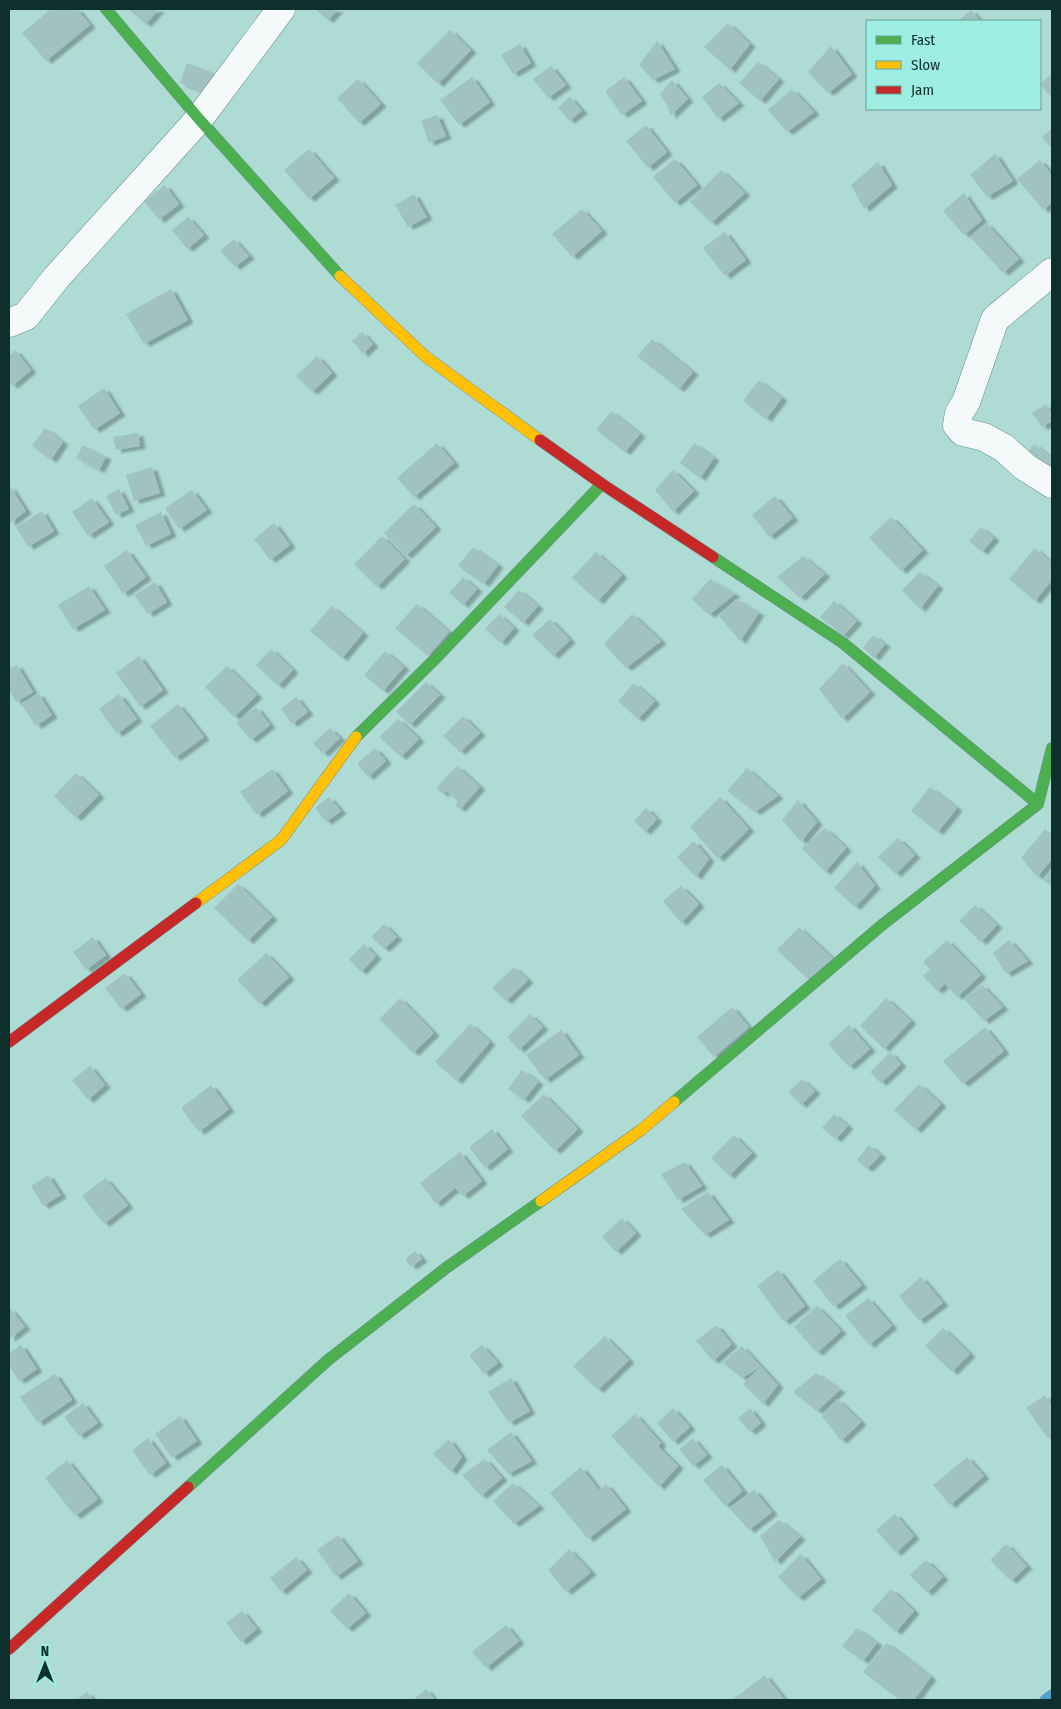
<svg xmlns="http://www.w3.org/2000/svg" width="1061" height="1709" font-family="'Fira Sans Condensed',sans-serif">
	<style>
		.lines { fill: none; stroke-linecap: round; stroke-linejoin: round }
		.stream { stroke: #529fcc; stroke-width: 11 }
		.building { fill: #a0c3c2; filter: url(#shadow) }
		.street-casing { stroke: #6c918d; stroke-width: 29 }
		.fast-casing { stroke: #6c918d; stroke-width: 12 }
		.slow-casing { stroke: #6c918d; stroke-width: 12 }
		.jam-casing { stroke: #6c918d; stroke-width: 12 }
		.street { stroke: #f3faf9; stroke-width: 28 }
		.fast { stroke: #4caf50; stroke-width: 11 }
		.slow { stroke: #ffc107; stroke-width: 11 }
		.jam { stroke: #c62828; stroke-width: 11 }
	</style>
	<defs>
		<filter id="shadow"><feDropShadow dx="5.5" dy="3" stdDeviation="1" flood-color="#0004"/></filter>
	</defs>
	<rect width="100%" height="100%" fill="#afdbd5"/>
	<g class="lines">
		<path class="stream" d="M1045,1700l7,-5"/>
	</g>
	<path class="building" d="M51,9h26l13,16 -44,36 -24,-28z
		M128,9h31l-13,15z
		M315,9h23l-10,11z
		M971,10l9,11h-22z
		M728,23l22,21 -20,26 -26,-23z
		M450,30l21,20 -33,34 -21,-21z
		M657,41l18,28 -22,11 -14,-15z
		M520,44l11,19 -18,11 -12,-19z
		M831,46l21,28 -24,19 -20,-21z
		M758,62l21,17 -19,22 -21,-18z
		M187,63l29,11 -7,20 -29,-11z
		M551,66l15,19 -18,13 -15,-19z
		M1052,74v24l-12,-14z
		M472,77l18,25 -31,23 -19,-25z
		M624,77l18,24 -20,14 -17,-24z
		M358,79l23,25 -22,19 -22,-25z
		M672,80l16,19 -18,17 -1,-7 -9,-15z
		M719,83l20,20 -21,16 -16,-22z
		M792,89l22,23 -27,20 -19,-22z
		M570,97l12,14 -13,10 -11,-14z
		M437,115l9,21 -17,7 -8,-22z
		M646,125l21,27 -19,16 -22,-27z
		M1052,128v21l-10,-12z
		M309,149l25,29 -25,21 -25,-29z
		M995,154l18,27 -26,16 -17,-22z
		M675,159l22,26 -22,18 -22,-26z
		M1040,160l12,15v27l-9,8 -26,-31z
		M878,162l14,23 -28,24 -13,-24z
		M721,170l24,23 -34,30 -21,-21z
		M165,185l14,19 -20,16 -15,-19z
		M964,193l18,27 -18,15 -21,-24z
		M414,194l13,23 -19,10 -13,-22z
		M582,209l20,22 -30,26 -20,-23z
		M188,217l16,18 -17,14 -15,-19z
		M986,223l33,36 -16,14 -33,-36z
		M725,232l21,28 -21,16 -22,-28z
		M234,239l15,17 -14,11 -15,-16z
		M171,289l17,31 -44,24 -18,-30z
		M362,332l11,12 -10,10 -11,-13z
		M652,339l41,33 -14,17 -42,-33z
		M15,350l16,20 -19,16 -3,-4v-26z
		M317,356l15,17 -20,19 -16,-16z
		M759,380l23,18 -16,21 -23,-18z
		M104,388l16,25 -26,17 -16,-24z
		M1046,404l6,10v7l-10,6 -10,-14z
		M611,411l29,23 -15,18 -29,-22z
		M45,428l18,14 -12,18 -19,-14z
		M138,433l2,13 -24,4 -3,-13z
		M437,443l17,20 -40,34 -17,-19z
		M694,443l20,15 -14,20 -20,-15z
		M1034,444l18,14v7l-9,11 -21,-16z
		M83,445l23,12 -7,13 -23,-12z
		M152,467l8,26 -26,8 -8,-26z
		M673,470l21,21 -21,21 -18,-22z
		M9,485l17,26 -16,12 -1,-2z
		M119,489l10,20 -13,6 -10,-19z
		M192,490l15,20 -28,19 -14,-21z
		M775,496l18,22 -24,19 -17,-22z
		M92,498l17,24 -21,14 -16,-24z
		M414,504l22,23 -30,29 -22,-23z
		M42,511l12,20 -26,16 -12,-20z
		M161,512l10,22 -25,12 -11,-21z
		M891,517l32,33 -22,21 -32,-33z
		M274,523l16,22 -20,15 -16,-21z
		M981,527l13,11 -12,14 -13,-11z
		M382,536l23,23 -28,28 -23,-23z
		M473,547l25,18 -14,19 -26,-18z
		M1035,548l17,15v17l-17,21 -26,-22z
		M127,550l19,27 -23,17 -19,-28z
		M596,552l26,23 -24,26 -26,-23z
		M803,556l22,18 -25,24 -23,-21z
		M920,572l18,14 -18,23 -18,-19z
		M463,577l14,12 -14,16 -14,-12z
		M710,579l25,15 -26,21 -17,-16z
		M155,582l12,20 -19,12 -14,-19z
		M89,586l16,24 -32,19 -15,-24z
		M519,590l19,16 -15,17 -19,-16z
		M736,599l23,14 -19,28 -21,-25z
		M834,601l23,20 -14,15 -23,-19z
		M417,604l32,28 -21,24 -33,-28z
		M331,606l32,27 -21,25 -32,-27z
		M499,614l15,14 -13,15 -16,-14z
		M632,614l29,27 -35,27 -22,-24z
		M550,619l20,21 -17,16 -21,-21z
		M873,635l12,9 -11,14 -11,-10z
		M271,649l22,21 -15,16 -22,-21z
		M385,651l19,16 -21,24 -19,-16z
		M139,656l24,34 -23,17 -24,-34z
		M843,663l27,29 -28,27 -23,-30z
		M17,665l16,27 -17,10 -7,-12v-21z
		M227,666l30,29 -23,22 -29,-30z
		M426,682l14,13 -30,30 -14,-13z
		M634,683l21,18 -17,18 -20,-18z
		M38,693l14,22 -16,11 -15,-22z
		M119,694l18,25 -20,15 -18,-25z
		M296,697l12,15 -16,12 -11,-15z
		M178,704l26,33 -29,21 -25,-32z
		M256,707l14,18 -19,15 -15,-17z
		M463,716l17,17 -20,19 -17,-16z
		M398,719l21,20 -18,18 -22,-20z
		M330,728l10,10 -17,16 -10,-11z
		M375,748l11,13 -18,16 -11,-13z
		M457,766l23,21 -20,22 -5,-4 3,-3 -12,-11 -3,3 -7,-6z
		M747,768l31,28 -23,16 -28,-21z
		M272,769l16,22 -31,24 -17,-23z
		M76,773l23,22 -23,23 -22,-22z
		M930,787l27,21 -19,24 -27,-21z
		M329,797l12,14 -15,11 -11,-14z
		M720,797l29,32 -31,30 -28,-32z
		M798,800l19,22 -16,20 -19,-22z
		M646,808l11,11 -12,13 -11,-11z
		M825,828l21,20 -21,24 -23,-24z
		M1045,829l7,6v24l-15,18 -16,-19z
		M898,838l17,17 -19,19 -18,-17z
		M694,841l15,18 -13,18 -19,-20z
		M857,862l18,24 -20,21 -21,-19z
		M1052,870v16l-9,-6z
		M238,884l34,33 -24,24 -34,-33z
		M681,886l18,18 -18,19 -18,-22z
		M975,905l22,20 -16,17 -22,-21z
		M384,924l13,13 -13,12 -13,-12z
		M799,927l34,32 -22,23 -34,-32z
		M93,937l13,18 -20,15 -13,-18z
		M947,940l34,35 -24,22 -12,-13 -8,7 -14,-15 7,-7 -7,-7z
		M1009,940l19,21 -22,13 -13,-21z
		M364,944l12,12 -15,16 -12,-13z
		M266,953l23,24 -29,27 -23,-24z
		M514,967l14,13 -22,21 -14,-13z
		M125,973l16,21 -20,15 -16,-21z
		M982,985l21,22 -19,14 -20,-22z
		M400,998l34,35 -21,20 -34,-34z
		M886,998l25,23 -27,28 -24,-23z
		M732,1007l17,20 -35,30 -17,-20z
		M530,1014l13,13 -24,23 -12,-13z
		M470,1024l20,18 -33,39 -22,-19z
		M849,1025l21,24 -21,18 -21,-23z
		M985,1027l19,24 -41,33 -20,-23z
		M561,1030l18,25 -34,25 -19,-25z
		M890,1052l11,12 -20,19 -11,-11z
		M90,1066l15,19 -17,15 -16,-20z
		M522,1070l16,12 -14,18 -16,-11z
		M802,1079l13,12 -14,14 -13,-13z
		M919,1084l22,20 -25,26 -22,-20z
		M211,1085l18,24 -30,23 -18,-24z
		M544,1094l34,35 -23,22 -34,-35z
		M834,1114l14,12 -12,13 -14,-11z
		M492,1129l16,20 -23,19 -16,-21z
		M734,1135l18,18 -23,23 -18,-18z
		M869,1145l12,10 -14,14 -10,-9z
		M460,1152l22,29 -19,15 -8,-8 -19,16 -16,-21z
		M685,1162l17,24 -24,14 -17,-26z
		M48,1175l13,20 -18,11 -12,-20z
		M105,1178l23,27 -24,19 -22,-28z
		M708,1192l21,28 -24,15 -24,-26z
		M622,1218l14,15 -20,19 -14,-15z
		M415,1251l7,8 -11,8 -6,-8z
		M840,1259l22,26 -28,22 -21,-26z
		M778,1270l27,36 -21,16 -27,-36z
		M921,1277l22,26 -24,18 -20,-25z
		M868,1298l24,28 -23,19 -24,-29z
		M817,1306l24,25 -24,22 -23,-26z
		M9,1307l16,20 -16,12z
		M716,1325l16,19 -19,17 -17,-20z
		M943,1328l27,26 -18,18 -27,-26z
		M605,1336l24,24 -31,30 -25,-24z
		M21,1345l16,24 -18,12 -10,-15v-13z
		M482,1345l16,18 -14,11 -15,-19z
		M742,1346l36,39 -15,19 -20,-20 17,-17 -18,11 -19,-15z
		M816,1373l24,17 -23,21 -24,-19z
		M55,1374l17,26 -34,23 -18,-26z
		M511,1378l19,33 -21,12 -21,-31z
		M1045,1395l7,10v28l-5,4 -21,-29z
		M837,1399l24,23 -20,19 -19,-25z
		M83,1403l15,20 -19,13 -15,-19z
		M673,1408l17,19 -17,15 -16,-19z
		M750,1408l11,15 -11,9 -12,-14z
		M635,1414l26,29 -3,3 20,20 -19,21 -48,-51z
		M180,1416l17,25 -25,17 -17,-24z
		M511,1432l21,29 -24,13 -21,-24z
		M148,1438l18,25 -16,12 -18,-25z
		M693,1438l14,17 -14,11 -14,-17z
		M449,1439l13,18 -11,15 -18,-18z
		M967,1457l17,19 -34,29 -17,-20z
		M485,1459l17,19 -21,18 -19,-21z
		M67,1460l31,39 -23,17 -30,-38z
		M722,1465l21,26 -18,15 -22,-26z
		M581,1467l18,23 7,-6 20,25 -38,30 -38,-46z
		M513,1483l26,23 -25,18 -21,-23z
		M754,1490l18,22 -23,18 -20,-22z
		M895,1514l19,22 -18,17 -20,-23z
		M779,1520l21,17 -25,25 -15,-26z
		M338,1535l20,26 -22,16 -19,-27z
		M1006,1544l21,22 -16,15 -21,-21z
		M569,1549l22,23 -25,20 -18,-22z
		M801,1554l20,25 -23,19 -20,-21z
		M296,1557l11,13 -26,22 -11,-14z
		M926,1560l17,17 -16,16 -17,-18z
		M891,1589l23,22 -18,21 -24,-22z
		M349,1593l17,20 -19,16 -17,-18z
		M242,1611l15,18 -16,13 -15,-19z
		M506,1625l13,16 -33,27 -14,-16z
		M857,1628l20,15 -14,18 -21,-15z
		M887,1643l44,34 -17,23h-14l-37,-28z
		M765,1675l20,25h-53z
		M426,1689l9,11h-22z
		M87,1692l6,8h-17z"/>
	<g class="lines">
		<defs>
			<path id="street" d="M1052,272l-57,47 -29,83 -7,11 -2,12 6,7 21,5 20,11 21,19 27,17
				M9,323l17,-7 30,-38 143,-159 82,-110"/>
			<path id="fast" d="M106,9l93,110 141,157
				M713,557l130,86 195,161
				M356,737l79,-78 167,-175
				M674,1102l208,-177 156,-121 14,-56
				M188,1487l140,-127 118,-92 95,-67"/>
			<path id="slow" d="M340,276l86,81 114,83
				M196,903l85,-63 75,-103
				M541,1201l100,-71 33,-28"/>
			<path id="jam" d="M540,440l62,44 111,73
				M9,1042l187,-139
				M9,1649l179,-162"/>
		</defs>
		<use href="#street" class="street-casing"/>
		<use href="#fast" class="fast-casing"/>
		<use href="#slow" class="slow-casing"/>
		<use href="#jam" class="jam-casing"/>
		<use href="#street" class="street"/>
		<use href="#fast" class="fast"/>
		<use href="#slow" class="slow"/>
		<use href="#jam" class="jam"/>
	</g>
	<rect width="1061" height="1709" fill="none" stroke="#0e302d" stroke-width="20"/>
	<rect x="866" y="20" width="175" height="90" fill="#9dede2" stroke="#64a19a"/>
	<rect x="876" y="36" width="25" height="8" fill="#4caf50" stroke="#64a19a"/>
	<text x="911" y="45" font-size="15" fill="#0e302d">Fast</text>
	<rect x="876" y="61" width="25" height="8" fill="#ffc107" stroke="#64a19a"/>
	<text x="911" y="70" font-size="15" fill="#0e302d">Slow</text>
	<rect x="876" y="86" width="25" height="8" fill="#c62828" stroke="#64a19a"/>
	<text x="911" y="95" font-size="15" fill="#0e302d">Jam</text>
	<g transform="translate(45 1664)" stroke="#9dede2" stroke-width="4" paint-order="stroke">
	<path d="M0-4L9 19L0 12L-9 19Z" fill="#0e302d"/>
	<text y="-8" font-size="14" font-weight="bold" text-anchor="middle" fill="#0e302d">N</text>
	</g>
</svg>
